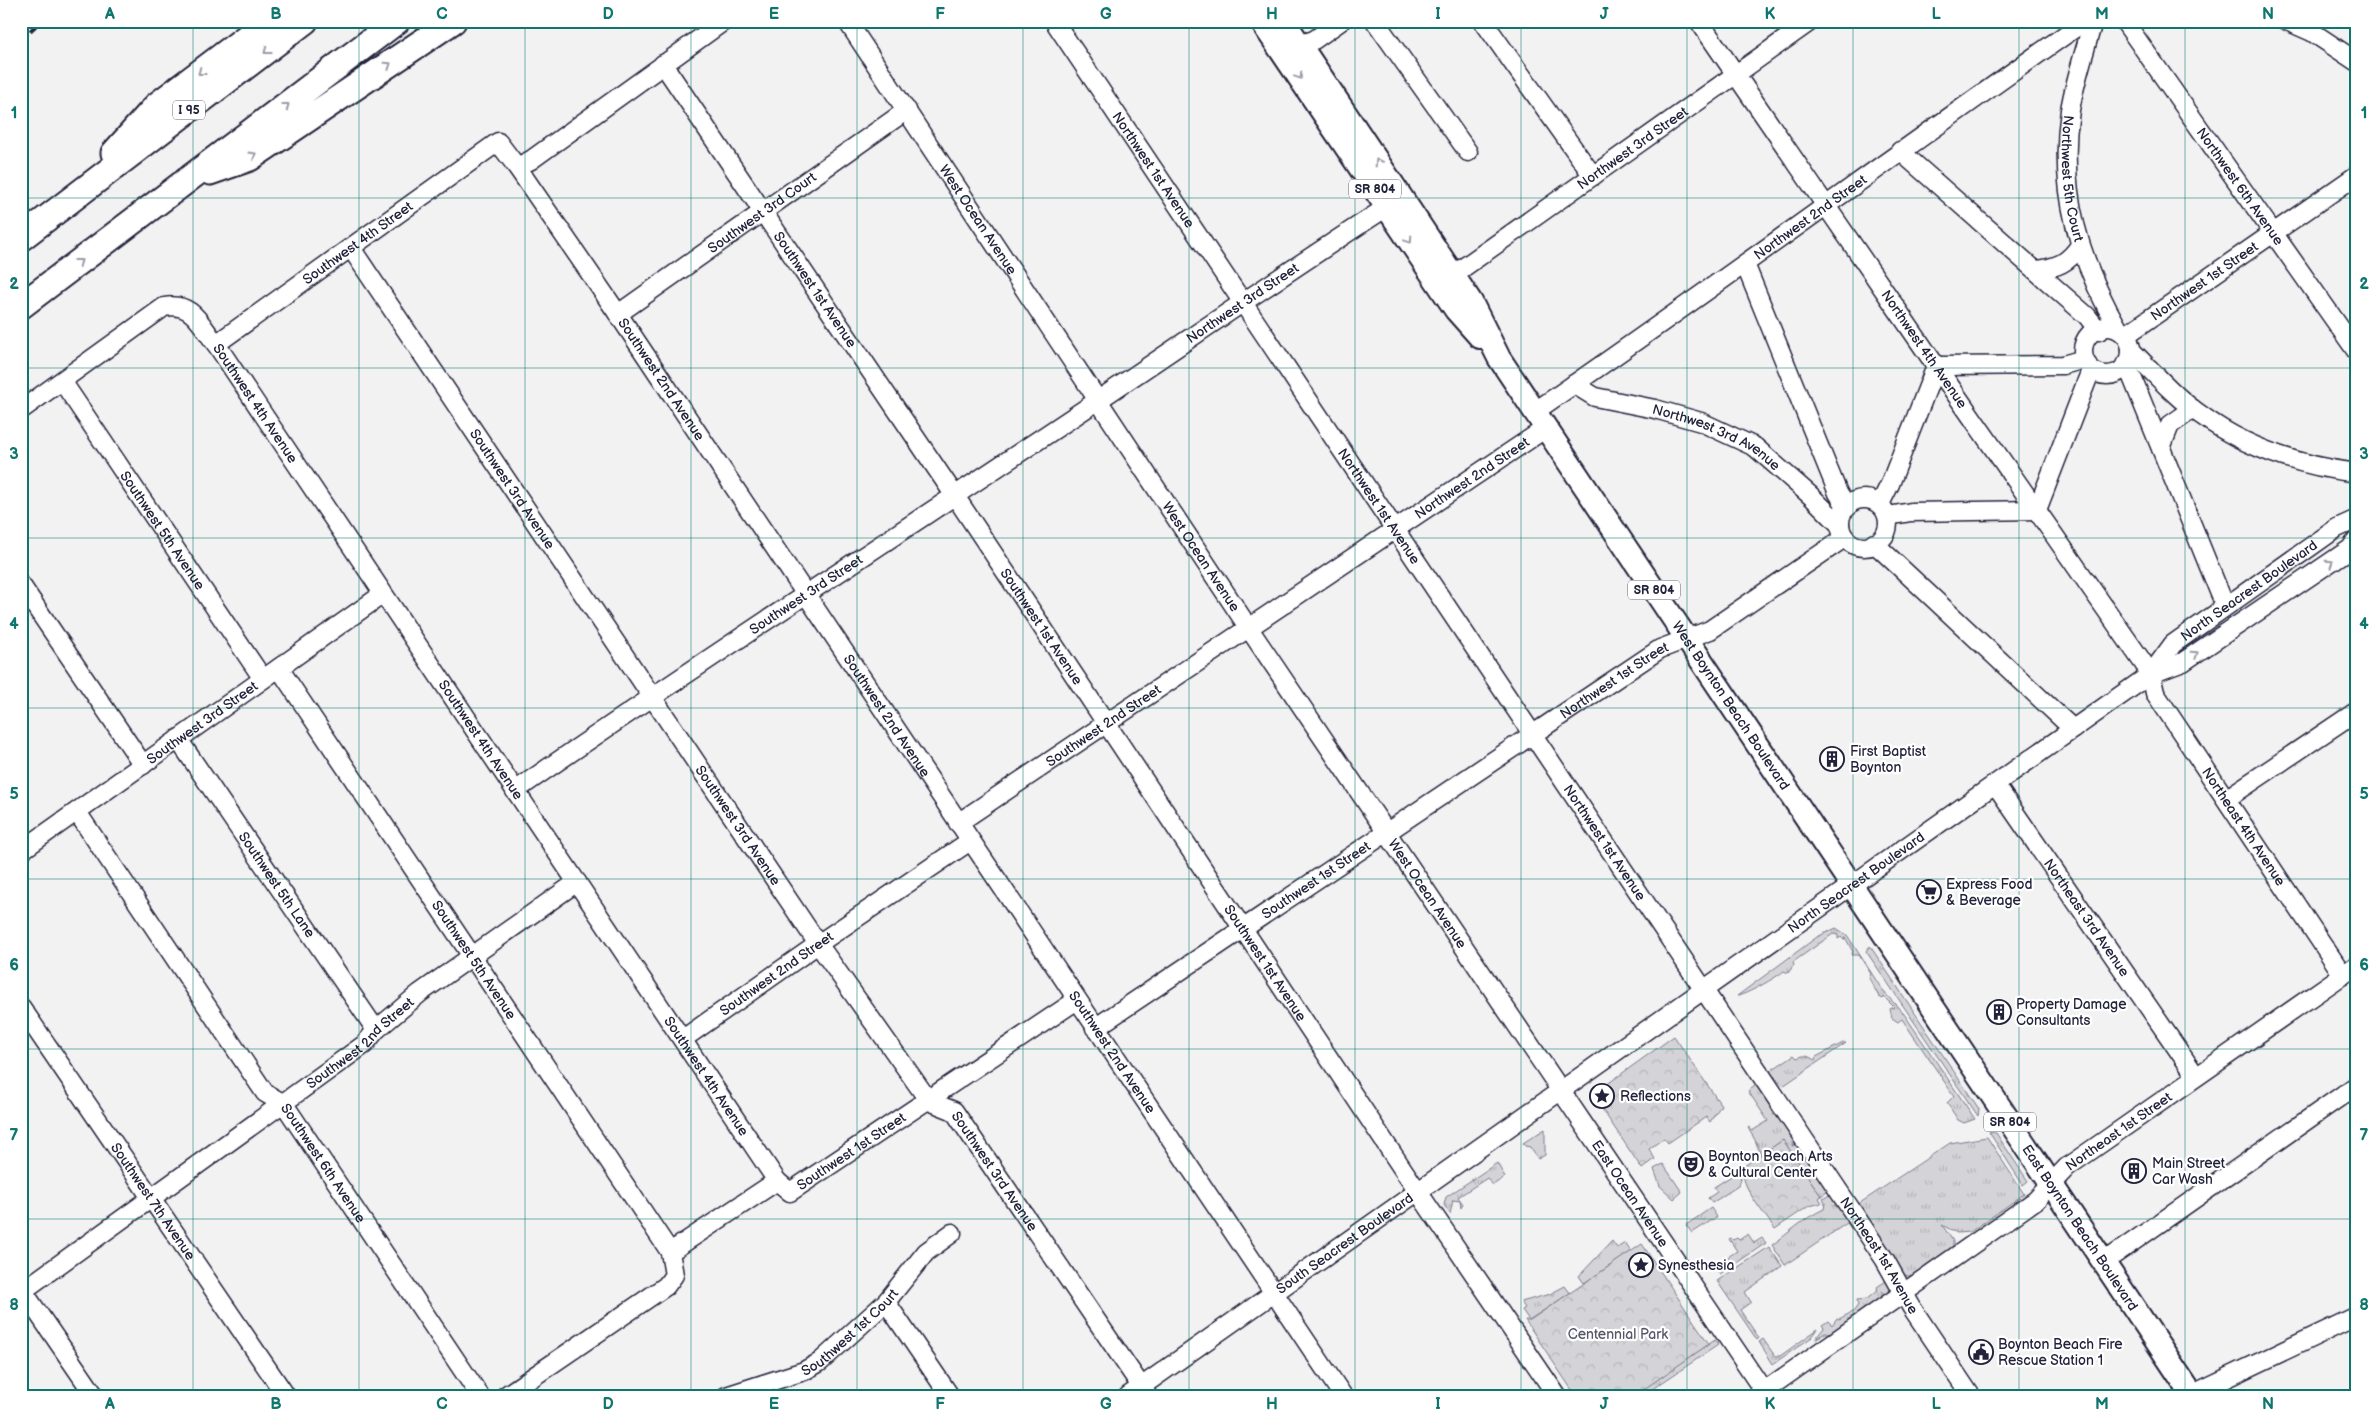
<svg xmlns="http://www.w3.org/2000/svg" width="2378" height="1417" font-family="'Balsamiq Sans',sans-serif">
	<style>
		.grass { fill: url(#grass-tufts); stroke: #7a7a8a }
		.park { fill: url(#park-crowns); stroke: #7a7a8a }
		.lines { fill: none; stroke-linecap: round; stroke-linejoin: round }
		.minor-casing { stroke: #22223b; stroke-width: 21 }
		.major-casing { stroke: #22223b; stroke-width: 26 }
		.highway-casing { stroke: #22223b; stroke-width: 29 }
		.minor { stroke: #fff; stroke-width: 18 }
		.major { stroke: #fff; stroke-width: 22 }
		.highway { stroke: #fff; stroke-width: 25 }
		.rail { stroke: #22223b; stroke-width: 4; stroke-dasharray: 8 4; stroke-linecap: butt }
		.oneway { stroke: #9c9ca7 }
		.grid { fill: none; stroke: #0f766e; stroke-width: 1; stroke-opacity: 0.55 }
		.labels { text-anchor: middle; stroke-width: 4.5; stroke-linejoin: round; paint-order: stroke }
		.shield { fill: #fff; stroke: #646476; stroke-width: 1 }
		.shield-label { font-size: 12px; font-weight: bold; fill: #22223b }
		.street-label { font-size: 14px; fill: #22223b; stroke: #fff }
		.poi-label { font-size: 14px; fill: #22223b; stroke: #fff; text-anchor: start }
		.park-label { font-size: 14px; fill: #57576a; stroke: #fff }
		.neatline { fill: none; stroke: #0f766e; stroke-width: 2 }
		.grid-label { font-size: 16px; text-anchor: middle; font-weight: bold; fill: #0f766e }
	</style>
	<defs>
		<pattern id="grass-tufts" width="24" height="20" patternUnits="userSpaceOnUse" patternTransform="scale(1.25)"><rect width="24" height="20" fill="#d3d3d8"/><path d="M3 7l-1-3M5 7V3M7 7l1-3M15 17l-1-3M17 17v-4M19 17l1-3" fill="none" stroke="#b5b5ba"/></pattern>
		<pattern id="park-crowns" width="20" height="18" patternUnits="userSpaceOnUse" patternTransform="scale(1.25)"><rect width="20" height="18" fill="#d3d3d8"/><path d="M2 6a3 3 0 1 1 6 0M12 15a3 3 0 1 1 6 0" fill="none" stroke="#b5b5ba"/></pattern>
	</defs>
	<rect width="100%" height="100%" fill="#f2f2f3"/>
	<filter id="ink" filterUnits="userSpaceOnUse"><feTurbulence type="fractalNoise" baseFrequency=".02" numOctaves="2"/><feDisplacementMap in="SourceGraphic" scale="10" xChannelSelector="R" yChannelSelector="G"/><feConvolveMatrix kernelMatrix="1 2 1 2 8 2 1 2 1" color-interpolation-filters="sRGB"/></filter>
	<g filter="url(#ink)">
		<path class="grass" d="M1836,928l11,7 36,56 21,23 71,105 -11,4 -6,-3 -11,-17 7,-7 -52,-77 -4,3 -6,-4 -2,-9 4,-2 -10,-10 -1,2 -4,-2 -10,-19 2,-4 -12,-19h-8l2,-3 -8,-15 -1,3 -3,-3 -3,2v-4l-5,-1 -40,28 1,3 -6,8 -4,-2c-7,6 -38,24 -47,25l80,-59z
			M1870,946l109,163 -1,7 -112,-165z
			M1843,1043h3l-63,43 -8,-9h-5l-3,-4 27,-18 3,3c9,-4 10,-2 18,2l1,-3z
			M1758,1084l18,25 -3,6 6,-1 17,28 -4,4 5,-2 33,46 -9,6 -38,-56 -22,15 -6,-15 -7,-12 1,-1 3,4 16,-10 -20,-30z
			M1545,1129v26l-7,4 -8,-12 -5,-1 -2,-3z
			M1989,1132l7,1 32,48 -5,4z
			M1987,1137l37,57 -54,38 -13,1 -15,-8 11,16v7l-38,27 -7,1 -6,-2 -45,-69 93,-62z
			M1497,1163l8,14 -12,8 -6,-7 -29,19 5,7 -2,4 -1,-7 -7,-1 -3,14 -6,-9 2,-8z
			M1663,1164l19,28 -8,7 -14,-13 -6,-17z
			M1739,1171l2,9 -3,6 -26,17 -4,-5 9,-6 -3,-5z
			M1832,1193l6,9 -4,4 5,-3 16,26 -3,1 -5,-7 -62,42 -13,-20c17,-12 32,-27 52,-36l1,-6 -2,-4z
			M1711,1208l6,9 -25,16 -6,-8z
			M1748,1234l6,9 8,-5 4,5 -46,31 -6,-8 23,-15 -8,-12 2,-1 2,2 4,-2 2,2z
			M1612,1241l5,7 8,-5 6,9 -47,31 -5,-7z
			M1769,1247l13,19 -37,26 6,10 -11,8 17,25 2,3 -2,2 -40,-59z
			M1882,1271l11,15 -1,6 -4,3 -7,-3 5,4 -52,37h-9l-10,6 9,-11 -2,-3 6,-4 4,4 5,-7 2,1 15,-8 4,-6 -1,-5 10,-1 11,-9 -1,-3 9,-6z
			M1565,1286l5,7 -41,27 -7,-10 3,-2 -4,-6 29,-8z
			M1818,1329l-6,8 -39,27 -14,-22 4,-3 12,17h5z
			M1715,1340l3,5 -76,51h-11z"/>
		<path class="park" d="M1674,1036l47,69 -11,17 -4,-5 -38,26 -4,-5 -15,11 6,10 -13,10 -40,-60 9,-11 -5,-13z
			M1783,1140l38,56 -2,2 3,5 -13,3 -34,23c-10,-15 -38,-46 -31,-63z
			M1642,1244l67,100 -75,52h-58l-51,-76h5z"/>
		<g class="lines">
			<defs>
				<g id="minor">
					<path id="s1" d="M847,21l401,606 519,769"/>
					<path id="s2" d="M1054,21l831,1239 27,48 59,88"/>
					<path d="M1375,21l93,131"/>
					<path d="M1483,21l110,155"/>
					<path id="s3" d="M1699,21l237,345 215,308 4,19 188,282"/>
					<path id="s4" d="M2093,21c-8,30 -18,59 -23,89 -12,80 9,151 49,220"/>
					<path id="s5" d="M2124,21l233,331"/>
					<path d="M2287,21l25,11 45,30"/>
					<path d="M1301,44l13,-4 27,-19"/>
					<path id="s6" d="M663,64l292,432 451,678 151,222"/>
					<path d="M1900,151l187,165 12,15"/>
					<path d="M517,167l14,-7 193,-139"/>
					<path id="s7" d="M351,248l467,696 111,157 25,10 193,284"/>
					<path d="M1745,264l93,229 9,15"/>
					<path d="M2036,270c20,-2 33,-7 44,-25"/>
					<path id="s8" d="M1453,275l358,-254"/>
					<path id="s9" d="M618,314l289,-204"/>
					<circle cx="2107" cy="351" r="24"/>
					<path id="s10" d="M2126,335l231,-160"/>
					<path id="s11" d="M216,344l282,-202 19,25 101,147 725,1082"/>
					<path d="M2131,350c23,23 44,47 70,65 45,33 100,51 156,58"/>
					<path d="M2125,365l7,12 93,229"/>
					<path id="s12" d="M62,381l201,298"/>
					<path id="s13" d="M1574,384l21,13 60,12 46,13 54,25 56,49 29,29"/>
					<path id="s14" d="M21,410l143,-103c29,-5 36,17 52,37l561,837"/>
					<path id="s15" d="M1534,412c186,-128 367,-262 551,-391"/>
					<path d="M2161,448l9,-23 23,-16"/>
					<circle cx="1864" cy="523" r="24"/>
					<path d="M1880,504l10,-20 46,-118 127,-1 21,-6"/>
					<path d="M1888,516l23,-4 126,-2 54,-140"/>
					<path d="M1874,543l199,186"/>
					<path d="M21,585l122,180"/>
					<path id="s16" d="M279,668l391,584"/>
					<path id="s17" d="M2151,674l22,-30 164,-116 20,-9"/>
					<path id="s18" d="M178,739l198,291"/>
					<path id="s19" d="M1995,784l201,292"/>
					<path id="s20" d="M515,791c169,-118 342,-230 513,-344 120,-79 238,-162 359,-240"/>
					<path d="M2226,799l131,-88"/>
					<path id="s21" d="M77,812l188,281 19,11 196,292"/>
					<path id="s22" d="M958,823l588,-395"/>
					<path id="s23" d="M21,851l362,-257"/>
					<path id="s24" d="M21,1007l265,389"/>
					<path id="s25" d="M1095,1028l565,-379 50,-19 134,-92"/>
					<path id="s26" d="M683,1039l135,-95 152,-103"/>
					<path d="M2104,1262l253,-177"/>
					<path d="M21,1288l74,108"/>
					<path id="s27" d="M21,1292l344,-248 11,-14 44,-37 157,-111"/>
					<path d="M886,1302l64,94"/>
					<path id="s28" d="M505,1396l161,-110 8,-11 -4,-23 107,-71 13,11 287,-192"/>
					<path id="s29" d="M726,1396l78,-25 16,-9 66,-60 40,-50 26,-19"/>
					<path id="s30" d="M1128,1396l1023,-722 32,-12 167,-113 7,-9"/>
					<path id="s31" d="M1757,1396l279,-196 31,-33 290,-202"/>
					<path d="M2189,1396l168,-80"/>
				</g>
				<g id="major">
					<path d="M1261,21l195,289 24,27"/>
					<path id="s32" d="M1284,21l187,281 28,56 694,1038"/>
				</g>
				<path id="highway" d="M114,153l43,-48 111,-84
					M210,172l40,-14 203,-137
					M21,238l284,-217
					M21,306l376,-285"/>
			</defs>
			<use href="#minor" class="minor-casing"/>
			<use href="#major" class="major-casing"/>
			<use href="#highway" class="highway-casing"/>
			<use href="#minor" class="minor"/>
			<use href="#major" class="major"/>
			<use href="#highway" class="highway"/>
			<path class="rail" d="M21,28l8,-7
				M21,39l20,-18"/>
		</g>
		<defs><path id="oneway-chevron" d="M-2-3.5L2.5 0L-2 3.5" fill="none" stroke-width="1.6" stroke-linecap="round" stroke-linejoin="round" transform="scale(1.25)"/></defs>
		<g class="oneway">
			<use href="#oneway-chevron" transform="translate(267 51) rotate(143)"/>
			<use href="#oneway-chevron" transform="translate(388 65) rotate(-34)"/>
			<use href="#oneway-chevron" transform="translate(201 72) rotate(143)"/>
			<use href="#oneway-chevron" transform="translate(1299 76) rotate(56)"/>
			<use href="#oneway-chevron" transform="translate(286 106) rotate(-37)"/>
			<use href="#oneway-chevron" transform="translate(253 155) rotate(-30)"/>
			<use href="#oneway-chevron" transform="translate(1378 162) rotate(-123)"/>
			<use href="#oneway-chevron" transform="translate(1409 240) rotate(56)"/>
			<use href="#oneway-chevron" transform="translate(79 262) rotate(-37)"/>
			<use href="#oneway-chevron" transform="translate(2330 563) rotate(-34)"/>
			<use href="#oneway-chevron" transform="translate(2195 654) rotate(-34)"/>
		</g>
	</g>
	<path class="grid" d="M193,21v1375M359,21v1375M525,21v1375M691,21v1375M857,21v1375M1023,21v1375M1189,21v1375M1355,21v1375M1521,21v1375M1687,21v1375M1853,21v1375M2019,21v1375M2185,21v1375M21,198h2336M21,368h2336M21,538h2336M21,708h2336M21,879h2336M21,1049h2336M21,1219h2336"/>
	<defs>
		<symbol id="building-ring" viewBox="-11 -11 22 22"><circle r="9.5" fill="#fff" stroke="#22223b" stroke-width="1.5"/><path d="M-4-6H4V6H1V3H-1V6H-4ZM-2.5-4.3h1.7v1.8h-1.7ZM.8-4.3h1.7v1.8H.8ZM-2.5-1h1.7V.8h-1.7ZM.8-1h1.7V.8H.8Z" fill="#22223b"/></symbol>
		<symbol id="supermarket-ring" viewBox="-11 -11 22 22"><circle r="9.5" fill="#fff" stroke="#22223b" stroke-width="1.5"/><path d="M-6-5.5h2.5l.6 2H6L4.5 2H-2.5L-4.4-4H-6ZM-1.5 3.2a1.3 1.3 0 1 0 .1 0ZM3 3.2a1.3 1.3 0 1 0 .1 0Z" fill="#22223b"/></symbol>
		<symbol id="sight-ring" viewBox="-11 -11 22 22"><circle r="9.5" fill="#fff" stroke="#22223b" stroke-width="1.5"/><path d="M0-6L1.8-2.2L6-1.7L2.9 1.2L3.7 5.4L0 3.3L-3.7 5.4L-2.9 1.2L-6-1.7L-1.8-2.2Z" fill="#22223b"/></symbol>
		<symbol id="theatre-ring" viewBox="-11 -11 22 22"><circle r="9.5" fill="#fff" stroke="#22223b" stroke-width="1.5"/><path d="M-5-5.5Q0-4 5-5.5V0Q5 5 0 6Q-5 5-5 0ZM-3.3-2.5H-1v1.5H-3.3ZM1-2.5H3.3v1.5H1ZM-2.8 1Q0 5.5 2.8 1Z" fill="#22223b"/></symbol>
		<symbol id="civic-ring" viewBox="-11 -11 22 22"><circle r="9.5" fill="#fff" stroke="#22223b" stroke-width="1.5"/><path d="M-.6-6.5H3V-4.5H.6V-3L4-1V1h2V6H-6V1h2V-1L-.6-3ZM-1.2 2.5V6h2.4V2.5Z" fill="#22223b"/></symbol>
	</defs>
	<g fill-rule="evenodd">
		<use href="#building-ring" x="1818" y="745" width="28" height="28"/>
		<use href="#supermarket-ring" x="1915" y="878" width="28" height="28"/>
		<use href="#building-ring" x="1985" y="998" width="28" height="28"/>
		<use href="#sight-ring" x="1588" y="1082" width="28" height="28"/>
		<use href="#theatre-ring" x="1677" y="1150" width="28" height="28"/>
		<use href="#building-ring" x="2120" y="1157" width="28" height="28"/>
		<use href="#sight-ring" x="1627" y="1251" width="28" height="28"/>
		<use href="#civic-ring" x="1967" y="1338" width="28" height="28"/>
	</g>
	<g class="labels">
		<g class="shield">
			<rect x="173" y="100.5" width="32" height="19" rx="4"/>
			<rect x="1349" y="179.5" width="52" height="19" rx="4"/>
			<rect x="1628" y="580.5" width="52" height="19" rx="4"/>
			<rect x="1984" y="1112.5" width="52" height="19" rx="4"/>
		</g>
		<g class="shield-label">
			<text x="189" y="114">I 95</text>
			<text x="1375" y="193">SR 804</text>
			<text x="1654" y="594">SR 804</text>
			<text x="2010" y="1126">SR 804</text>
		</g>
		<g class="street-label">
			<text dy="5" stroke="none"><textPath href="#s8" startOffset="220">Northwest 3rd Street</textPath></text>
			<text dy="5" stroke="none"><textPath href="#s2" startOffset="179">Northwest 1st Avenue</textPath></text>
			<text dy="5" stroke="none"><textPath href="#s4" startOffset="161">Northwest 5th Court</textPath></text>
			<text dy="5" stroke="none"><textPath href="#s5" startOffset="202">Northwest 6th Avenue</textPath></text>
			<text dy="5" stroke="none"><textPath href="#s9" startOffset="176">Southwest 3rd Court</textPath></text>
			<text dy="5" stroke="none"><textPath href="#s15" startOffset="338">Northwest 2nd Street</textPath></text>
			<text dy="5" stroke="none"><textPath href="#s1" startOffset="238">West Ocean Avenue</textPath></text>
			<text dy="5" stroke="none"><textPath href="#s11" startOffset="174">Southwest 4th Street</textPath></text>
			<text dy="5" stroke="none"><textPath href="#s10" startOffset="95">Northwest 1st Street</textPath></text>
			<text dy="5" stroke="none"><textPath href="#s6" startOffset="272">Southwest 1st Avenue</textPath></text>
			<text dy="5" stroke="none"><textPath href="#s20" startOffset="876">Northwest 3rd Street</textPath></text>
			<text dy="5" stroke="none"><textPath href="#s3" startOffset="398">Northwest 4th Avenue</textPath></text>
			<text dy="5" stroke="none"><textPath href="#s11" startOffset="635">Southwest 2nd Avenue</textPath></text>
			<text dy="5" stroke="none"><textPath href="#s14" startOffset="316">Southwest 4th Avenue</textPath></text>
			<text dy="5" stroke="none"><textPath href="#s13" startOffset="154">Northwest 3rd Avenue</textPath></text>
			<text dy="5" stroke="none"><textPath href="#s22" startOffset="619">Northwest 2nd Street</textPath></text>
			<text dy="5" stroke="none"><textPath href="#s7" startOffset="290">Southwest 3rd Avenue</textPath></text>
			<text dy="5" stroke="none"><textPath href="#s2" startOffset="584">Northwest 1st Avenue</textPath></text>
			<text dy="5" stroke="none"><textPath href="#s12" startOffset="180">Southwest 5th Avenue</textPath></text>
			<text dy="5" stroke="none"><textPath href="#s1" startOffset="642">West Ocean Avenue</textPath></text>
			<text dy="5" stroke="none"><textPath href="#s17" startOffset="130">North Seacrest Boulevard</textPath></text>
			<text dy="5" stroke="none"><textPath href="#s20" startOffset="351">Southwest 3rd Street</textPath></text>
			<text dy="5" stroke="none"><textPath href="#s6" startOffset="678">Southwest 1st Avenue</textPath></text>
			<text dy="5" stroke="none"><textPath href="#s25" startOffset="625">Northwest 1st Street</textPath></text>
			<text dy="5" stroke="none"><textPath href="#s32" startOffset="818">West Boynton Beach Boulevard</textPath></text>
			<text dy="5" stroke="none"><textPath href="#s11" startOffset="1040">Southwest 2nd Avenue</textPath></text>
			<text dy="5" stroke="none"><textPath href="#s23" startOffset="222">Southwest 3rd Street</textPath></text>
			<text dy="5" stroke="none"><textPath href="#s22" startOffset="175">Southwest 2nd Street</textPath></text>
			<text dy="5" stroke="none"><textPath href="#s14" startOffset="721">Southwest 4th Avenue</textPath></text>
			<text dy="5" stroke="none"><textPath href="#s7" startOffset="695">Southwest 3rd Avenue</textPath></text>
			<text dy="5" stroke="none"><textPath href="#s3" startOffset="974">Northeast 4th Avenue</textPath></text>
			<text dy="5" stroke="none"><textPath href="#s2" startOffset="989">Northwest 1st Avenue</textPath></text>
			<text dy="5" stroke="none"><textPath href="#s25" startOffset="266">Southwest 1st Street</textPath></text>
			<text dy="5" stroke="none"><textPath href="#s30" startOffset="891">North Seacrest Boulevard</textPath></text>
			<text dy="5" stroke="none"><textPath href="#s18" startOffset="176">Southwest 5th Lane</textPath></text>
			<text dy="5" stroke="none"><textPath href="#s1" startOffset="1048">West Ocean Avenue</textPath></text>
			<text dy="5" stroke="none"><textPath href="#s19" startOffset="162">Northeast 3rd Avenue</textPath></text>
			<text dy="5" stroke="none"><textPath href="#s16" startOffset="351">Southwest 5th Avenue</textPath></text>
			<text dy="5" stroke="none"><textPath href="#s6" startOffset="1082">Southwest 1st Avenue</textPath></text>
			<text dy="5" stroke="none"><textPath href="#s26" startOffset="114">Southwest 2nd Street</textPath></text>
			<text dy="5" stroke="none"><textPath href="#s27" startOffset="421">Southwest 2nd Street</textPath></text>
			<text dy="5" stroke="none"><textPath href="#s11" startOffset="1445">Southwest 2nd Avenue</textPath></text>
			<text dy="5" stroke="none"><textPath href="#s14" startOffset="1126">Southwest 4th Avenue</textPath></text>
			<text dy="5" stroke="none"><textPath href="#s31" startOffset="449">Northeast 1st Street</textPath></text>
			<text dy="5" stroke="none"><textPath href="#s28" startOffset="451">Southwest 1st Street</textPath></text>
			<text dy="5" stroke="none"><textPath href="#s21" startOffset="431">Southwest 6th Avenue</textPath></text>
			<text dy="5" stroke="none"><textPath href="#s7" startOffset="1130">Southwest 3rd Avenue</textPath></text>
			<text dy="5" stroke="none"><textPath href="#s1" startOffset="1410">East Ocean Avenue</textPath></text>
			<text dy="5" stroke="none"><textPath href="#s24" startOffset="235">Southwest 7th Avenue</textPath></text>
			<text dy="5" stroke="none"><textPath href="#s32" startOffset="1446">East Boynton Beach Boulevard</textPath></text>
			<text dy="5" stroke="none"><textPath href="#s30" startOffset="265">South Seacrest Boulevard</textPath></text>
			<text dy="5" stroke="none"><textPath href="#s2" startOffset="1485">Northeast 1st Avenue</textPath></text>
			<text dy="5" stroke="none"><textPath href="#s29" startOffset="142">Southwest 1st Court</textPath></text>
		</g>
		<g class="poi-label">
			<text x="1850" y="756">First Baptist<tspan x="1850" dy="16">Boynton</tspan></text>
			<text x="1946" y="889">Express Food<tspan x="1946" dy="16">&amp; Beverage</tspan></text>
			<text x="2016" y="1009">Property Damage<tspan x="2016" dy="16">Consultants</tspan></text>
			<text x="1620" y="1101">Reflections</text>
			<text x="1708" y="1161">Boynton Beach Arts<tspan x="1708" dy="16">&amp; Cultural Center</tspan></text>
			<text x="2152" y="1168">Main Street<tspan x="2152" dy="16">Car Wash</tspan></text>
			<text x="1658" y="1270">Synesthesia</text>
			<text x="1998" y="1349">Boynton Beach Fire<tspan x="1998" dy="16">Rescue Station 1</tspan></text>
		</g>
		<g class="park-label">
			<text x="1618" y="1339">Centennial Park</text>
		</g>
	</g>
	<rect width="2378" height="1417" fill="none" stroke="#fff" stroke-width="55"/>
	<rect x="28" y="28" width="2322" height="1362" class="neatline"/>
	<g class="grid-label">
		<text x="110" y="19">A</text>
		<text x="276" y="19">B</text>
		<text x="442" y="19">C</text>
		<text x="608" y="19">D</text>
		<text x="774" y="19">E</text>
		<text x="940" y="19">F</text>
		<text x="1106" y="19">G</text>
		<text x="1272" y="19">H</text>
		<text x="1438" y="19">I</text>
		<text x="1604" y="19">J</text>
		<text x="1770" y="19">K</text>
		<text x="1936" y="19">L</text>
		<text x="2102" y="19">M</text>
		<text x="2268" y="19">N</text>
		<text x="14" y="118">1</text>
		<text x="2364" y="118">1</text>
		<text x="14" y="289">2</text>
		<text x="2364" y="289">2</text>
		<text x="14" y="459">3</text>
		<text x="2364" y="459">3</text>
		<text x="14" y="629">4</text>
		<text x="2364" y="629">4</text>
		<text x="14" y="799">5</text>
		<text x="2364" y="799">5</text>
		<text x="14" y="970">6</text>
		<text x="2364" y="970">6</text>
		<text x="14" y="1140">7</text>
		<text x="2364" y="1140">7</text>
		<text x="14" y="1310">8</text>
		<text x="2364" y="1310">8</text>
		<text x="110" y="1409">A</text>
		<text x="276" y="1409">B</text>
		<text x="442" y="1409">C</text>
		<text x="608" y="1409">D</text>
		<text x="774" y="1409">E</text>
		<text x="940" y="1409">F</text>
		<text x="1106" y="1409">G</text>
		<text x="1272" y="1409">H</text>
		<text x="1438" y="1409">I</text>
		<text x="1604" y="1409">J</text>
		<text x="1770" y="1409">K</text>
		<text x="1936" y="1409">L</text>
		<text x="2102" y="1409">M</text>
		<text x="2268" y="1409">N</text>
	</g>
</svg>
